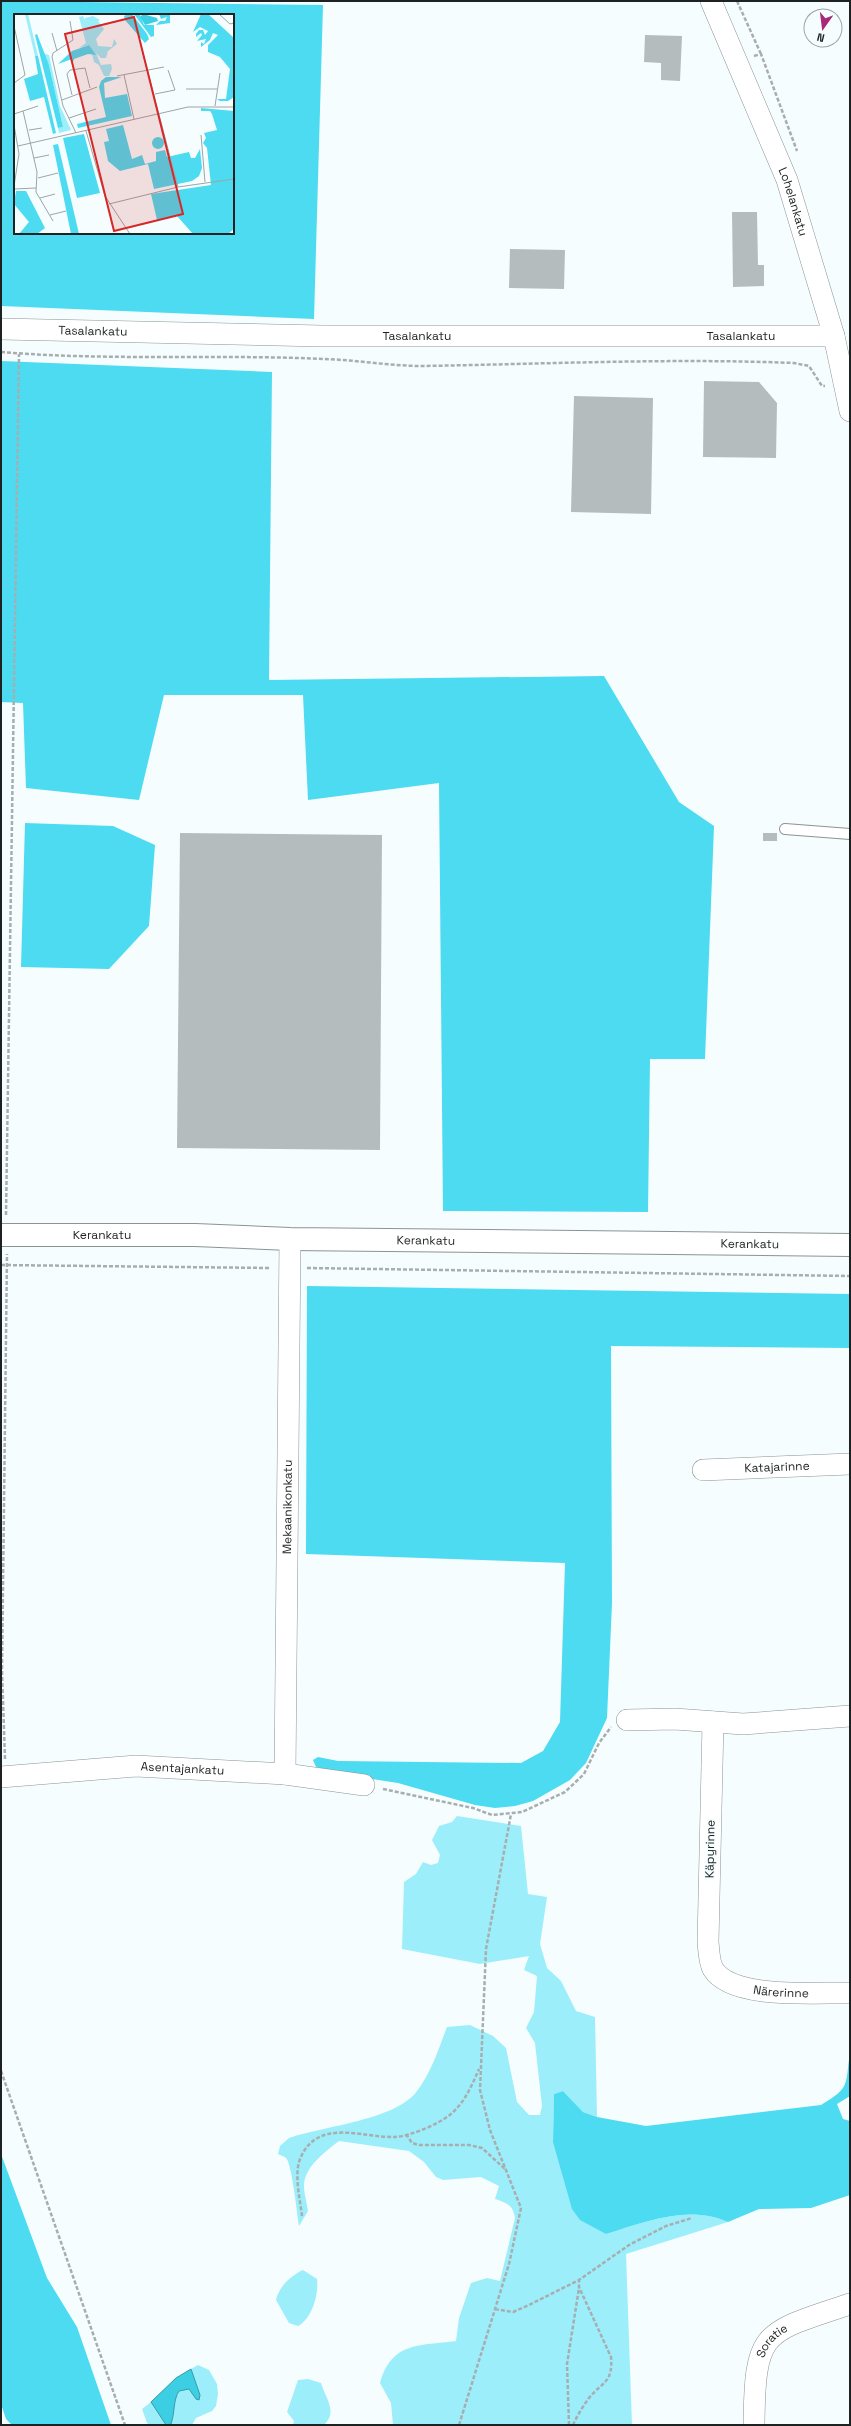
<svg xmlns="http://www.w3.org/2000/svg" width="851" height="2426" font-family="'Space Grotesk',sans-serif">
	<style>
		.green { fill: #9ceefb }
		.forest { fill: #4cdbf0; fill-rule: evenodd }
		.water { fill: #3ccfe4; stroke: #339baa }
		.building { fill: #b5bcbe }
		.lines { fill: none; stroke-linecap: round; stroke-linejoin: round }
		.lane-casing { stroke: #8c9395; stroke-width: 12 }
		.street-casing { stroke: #8c9395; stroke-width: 22 }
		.secondary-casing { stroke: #8c9395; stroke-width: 24 }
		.path { stroke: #a8aeaf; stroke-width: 2.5; stroke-dasharray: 4 2; stroke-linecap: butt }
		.lane { stroke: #fff; stroke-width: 10 }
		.street { stroke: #fff; stroke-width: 21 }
		.secondary { stroke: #fff; stroke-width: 22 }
		.labels { text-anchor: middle; stroke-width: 3; stroke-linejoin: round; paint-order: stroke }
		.street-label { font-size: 12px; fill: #1e2121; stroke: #f5fdfe }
		.inset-road { fill: none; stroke: #9fa5a6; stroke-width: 1 }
		.view { fill: #d62828; fill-opacity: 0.15; stroke: #d62828; stroke-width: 2 }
		.inset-edge { fill: none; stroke: #1e2121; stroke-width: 2 }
	</style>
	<rect width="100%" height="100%" fill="#f5fdfe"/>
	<path class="green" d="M457,1816l64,10 7,68 19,3 -7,47 7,24 14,13 15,30 19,6 2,100 -14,-5 -20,-21 -9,3 -1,48 53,92c38,-12 83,-30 122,-12l-102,32 6,171h-239l-2,-22 -11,-20c12,-42 40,-37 76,-42l3,-23 12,-35 16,-5 13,3 15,-63c-2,-13 -8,-15 -20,-19l4,-13 -18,-9 -38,3 -7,-3 -12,-15 -15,-11 -70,-10c-14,11 -35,26 -35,45 0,8 3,17 4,25l-9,15c-2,-12 -7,-62 -13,-68 -2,-2 -6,-3 -8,-4l2,-8 9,-8c35,-12 107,-18 128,-47 14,-18 22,-43 30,-64l23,-2 23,11 13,12 11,54 12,13h11l2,-9 -7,-63 -9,-15 8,-16 3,-36 -13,-6 5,-14 -49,8 -78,-15 2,-67 12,-8 7,-12 8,3 7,-2 2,-8 -8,-15 7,-14 13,-4z
		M303,2270l14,9c2,15 -5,40 -19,47l-9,-3 -13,-23c3,-13 14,-24 27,-30z
		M198,2365l11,5 8,14 1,10 -2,12 -4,5 -16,7 -4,7h-23l2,-1 5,-27 3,-6 10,-2 7,10 3,1 1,-5 -9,-26z
		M308,2379l13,4c5,17 17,28 3,42h-31l1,-4 -7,-9 11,-32z
		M151,2402c1,3 14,22 15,23h-16l-3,-2 -5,-14z"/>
	<path class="forest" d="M1,1l322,4 -9,314 -313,-13zM15,15h218v218h-218z
		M1,361l271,11 -3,308 335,-4 75,126 35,24 -9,233h-55l-2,153 -205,-1 -4,-428 -131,17 -5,-105h-139l-25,105 -113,-12 -3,-85 -22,-1z
		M25,823l88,3 42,19 -6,81 -40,43 -88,-2z
		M307,1286l543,8v54l-239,-2 1,257 -5,115 -21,45 -16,17 -37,21 -18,5 -20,2 -20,-3 -77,-22 -58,-9 -24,-7 -3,-7 5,-3 20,4 183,2 22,-12 17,-29 5,-159 -259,-9z
		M850,2052v44l-13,8 6,15 7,2v74l-39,13 -52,1 -31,13c-39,-18 -84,0 -122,12l-26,-14 -8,-11 -19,-67 1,-48 9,-3 20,21 14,5 49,9 175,-21c30,-18 24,-19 29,-53z
		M1,2154l46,124 30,49 34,98h-99l-6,-6 -5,-15z"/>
	<path class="water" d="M191,2369l9,26 -1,5 -3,-1 -7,-10 -10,2c-6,9 -4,22 -8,33l-5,1 -15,-23 25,-24z"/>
	<path class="building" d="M645,35l37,1 -2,45 -19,-1v-17l-17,-1z
		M732,212h25l1,53h6v21l-31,1z
		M510,249l55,1 -1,39 -55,-1z
		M704,381l55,1 18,21 -1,55 -73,-1z
		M574,396l79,2 -2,116 -80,-2z
		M180,833l202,2 -2,315 -203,-2z
		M763,833h14v8h-14z"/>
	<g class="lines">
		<defs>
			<path id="lane" d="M785,829l65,5"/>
			<g id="street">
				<path id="s1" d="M711,1l76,179 47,156 16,75"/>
				<path id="s2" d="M1,329l321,7h512"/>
				<path id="s3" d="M703,1470l147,-6"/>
				<path d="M627,1720l48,-1 68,5 107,-8"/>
				<path id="s4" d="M713,1722l-5,220c1,9 1,20 5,27 19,31 104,23 137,24"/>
				<path id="s5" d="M285,1774l5,-535"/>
				<path id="s6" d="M1,1777l135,-11 149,8 79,11"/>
				<path id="s7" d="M754,2425c1,-96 9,-92 96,-121"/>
			</g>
			<g id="secondary">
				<path id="s8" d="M1,1235h194l95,4 560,6"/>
			</g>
		</defs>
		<use href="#lane" class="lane-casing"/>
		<use href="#street" class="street-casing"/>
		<use href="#secondary" class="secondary-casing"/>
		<path class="path" d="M737,1l24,53
			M754,56l7,-2 36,97
			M1,352c108,9 215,2 323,7 33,1 66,7 99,7 124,-2 247,-8 371,-3l15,3 13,20h3
			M6,1215l13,-861
			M1,1265l269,3
			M307,1268l543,8
			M5,1759l-3,-88 5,-417
			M383,1789l90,19 19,7 30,-3 43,-20 19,-18 15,-31 12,-16
			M1,2071l124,354
			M406,2134l6,9 7,2h50l13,3 23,21
			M302,2216c-2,-17 -8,-41 -2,-57 17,-42 63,-21 95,-22 16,-1 44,-13 56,-23 14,-12 21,-29 28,-45
			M495,2309l18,3 16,-7 50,-25 50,-35 37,-19 26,-8
			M459,2425l50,-161 12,-56 -31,-78 -10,-40 6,-141 25,-135
			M569,2425l-2,-61 12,-76
			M573,2425c4,-9 10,-19 16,-27 14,-17 24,-15 22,-41l-32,-70v-7"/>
		<use href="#lane" class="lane"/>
		<use href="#street" class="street"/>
		<use href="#secondary" class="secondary"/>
	</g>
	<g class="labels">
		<g class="street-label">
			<text dy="4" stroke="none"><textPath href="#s1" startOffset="217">Lohelankatu</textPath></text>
			<text dy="4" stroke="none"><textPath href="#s2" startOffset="92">Tasalankatu</textPath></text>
			<text dy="4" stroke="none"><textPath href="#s2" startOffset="416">Tasalankatu</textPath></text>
			<text dy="4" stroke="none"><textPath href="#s2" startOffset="740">Tasalankatu</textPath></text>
			<text dy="4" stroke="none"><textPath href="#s8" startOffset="101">Kerankatu</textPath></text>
			<text dy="4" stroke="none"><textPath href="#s8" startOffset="425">Kerankatu</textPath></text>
			<text dy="4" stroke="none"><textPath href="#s8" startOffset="749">Kerankatu</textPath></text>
			<text dy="4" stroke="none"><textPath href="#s3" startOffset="74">Katajarinne</textPath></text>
			<text dy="4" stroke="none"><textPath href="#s5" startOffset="267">Mekaanikonkatu</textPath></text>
			<text dy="4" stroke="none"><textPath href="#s6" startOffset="182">Asentajankatu</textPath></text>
			<text transform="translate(710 1849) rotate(-89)" y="4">Käpyrinne</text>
			<text dy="4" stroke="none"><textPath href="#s4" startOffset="322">Närerinne</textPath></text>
			<text dy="4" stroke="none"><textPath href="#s7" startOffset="89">Soratie</textPath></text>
		</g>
	</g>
	<g transform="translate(14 14)">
		<rect width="220" height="220" fill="#f5fdfe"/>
		<path d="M11,0h3l10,42h-3zM69,2l2,4v-2l8,-2 7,4 -2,1 6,8 -8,10 2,7 14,1 2,-8 3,5 -9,7 -2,7h-5l-5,-5 5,12 10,-1 1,5 -3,7h-5l-5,-11 -5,-3 -2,-8 3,1 -6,-10 -10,3 7,-5 -7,-26zM29,39l6,2 11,51 11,24 -12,3 -1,-5 5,-1 -14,-62z" fill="#9ceefb"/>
		<path d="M114,0h4l15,20 2,5 -4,4 -20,-23 -1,-4zM120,0l6,1 4,10h10v11l-3,1zM145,0h11v9l-14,2 4,-4h5l2,-4 -6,2zM187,0h7l26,24v59l-6,4h-8l-3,-2h9l4,-30 -10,-12 -12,-5v-7l10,-10 -5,-2 -3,7 -9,7v-5l3,2 2,-5 -9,2 5,-6 -1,-2 -5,4v-3l3,-4h4l2,5 3,-4 -8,-4 -7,5zM23,20l12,31 14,62 -5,1 -23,-93zM75,31l7,10 -8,-1 -14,5 -2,5v-5l-14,5 14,-13zM21,42h3l18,77 -3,1 -9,-37 -14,4 -6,-22 14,-5zM92,63h16l-18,6 1,15 22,-4 5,22 -54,12 -1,-4 29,-7 -7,-30 2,-6zM187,94l33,3v118l-6,5h-35l-16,-18 -20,4 -6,-26 60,-9 -4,-37 -4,-5 3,-5 -2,-5 13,-3 -5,-16 -2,-3h-9zM109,111l9,34 10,-4 3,9 11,-3v-9l9,-2 2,7 22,-5 2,6h4l5,-9 2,19 -3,8 -7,5 -38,8 -6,-25 -28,7 -12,-10 -4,-19 5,-1 -3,-12zM70,120l16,59 -23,5 -14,-60zM138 129a6 6 0 1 1 12 0a6 6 0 1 1-12 0ZM44,130l21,90h-8l-18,-89zM2,177h10l19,37 -8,6h-18l10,-12 -15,-18z" fill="#4cdbf0"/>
		<path d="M129,0l14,4 1,3 -13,4 -5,-8z" fill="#3ccfe4"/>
		<path class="inset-road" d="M205,0l11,10 4,-1M56,7l3,19 -20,13 -1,4 11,49 13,27M0,12l11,49 -11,8M38,19l5,18M127,32l37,141M110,61l10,44M103,62l47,-9M172,75h31M141,80l20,-4 -7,-20M58,81l-5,-21 3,-4 15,-2 5,20M48,86l35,-13M201,92l5,-33M9,97l14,61 -1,20 17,29M0,100l24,-8M55,104l27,-9M0,111l5,29 -5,32M15,116l13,-2M72,117l19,65 25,38M187,121l4,47M4,132l170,-39h46M20,144l15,-3M24,164l20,-5M0,175l22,-1M26,184l15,-4M95,190l69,-17 56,-8M36,201l16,-4"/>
		<path class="view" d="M120,3l49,197 -69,17 -49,-197z"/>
		<rect width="220" height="220" class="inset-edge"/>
	</g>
	<rect width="851" height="2426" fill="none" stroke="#1e2121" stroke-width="4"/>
	<g transform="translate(823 28) rotate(194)"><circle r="19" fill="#f5fdfe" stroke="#9fa5a6"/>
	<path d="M0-3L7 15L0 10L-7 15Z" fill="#a82978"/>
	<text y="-6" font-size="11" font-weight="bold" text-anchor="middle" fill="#1e2121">N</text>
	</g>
</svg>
